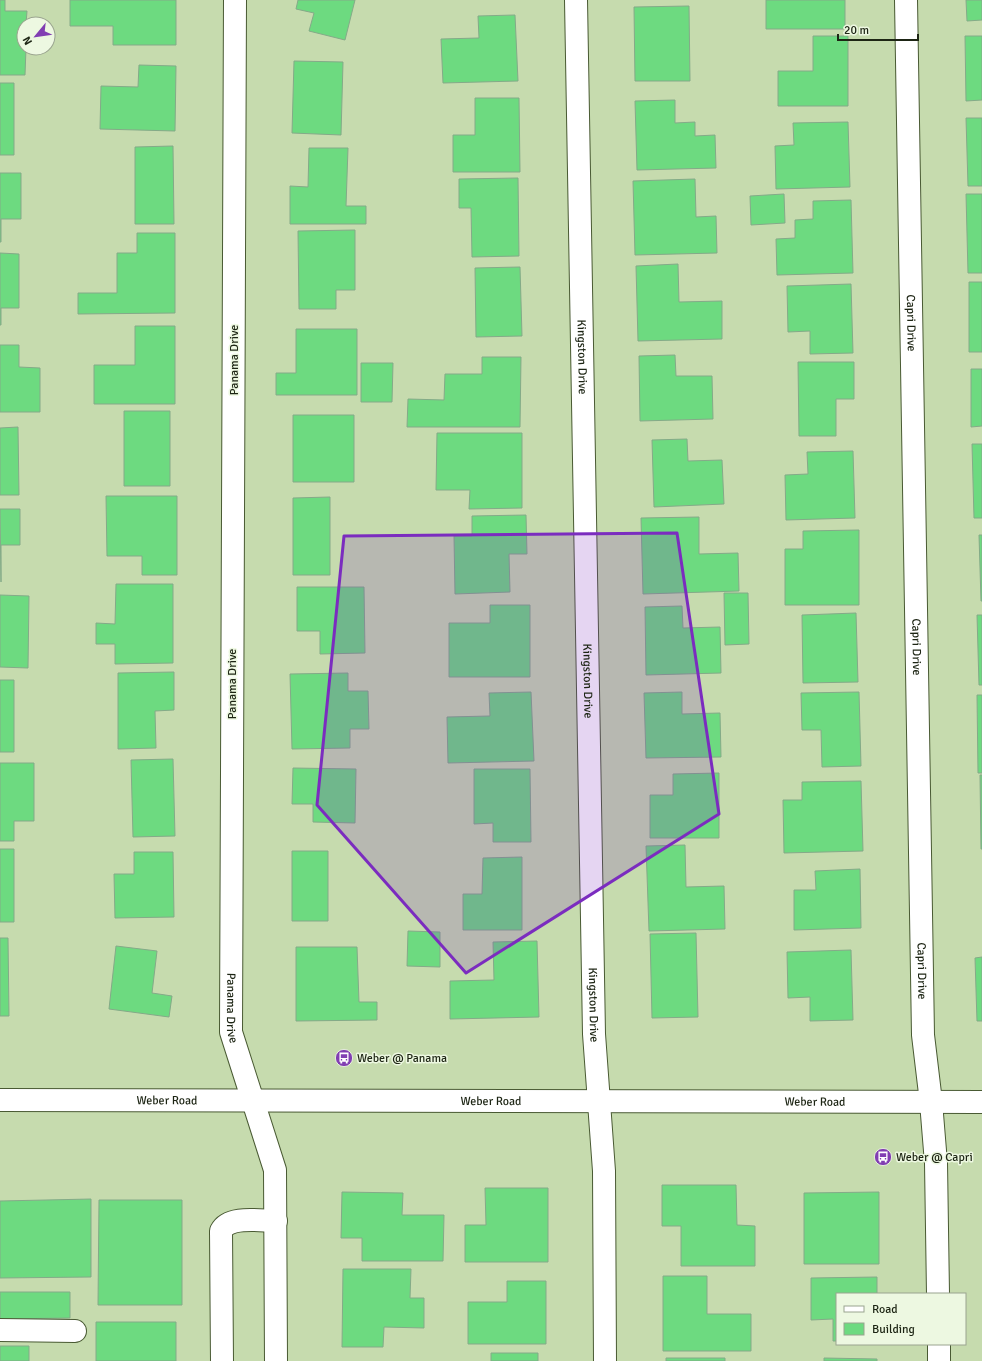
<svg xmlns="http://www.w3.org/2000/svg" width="982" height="1361" font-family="Signika,sans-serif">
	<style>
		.building { fill: #6dda80; stroke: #84aa88 }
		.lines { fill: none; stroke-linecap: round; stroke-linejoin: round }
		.street-casing { stroke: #495a33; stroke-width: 24 }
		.secondary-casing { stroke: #495a33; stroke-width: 24 }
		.street { stroke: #fff; stroke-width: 22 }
		.secondary { stroke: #fff; stroke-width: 22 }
		.marked { fill: #7b2cbf; fill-opacity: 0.2; stroke: #7b2cbf; stroke-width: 3; stroke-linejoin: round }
		.labels { text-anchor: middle; stroke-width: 3; stroke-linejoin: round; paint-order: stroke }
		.street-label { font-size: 12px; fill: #1d2514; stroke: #edf8e1 }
		.poi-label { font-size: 12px; fill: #1d2514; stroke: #edf8e1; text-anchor: start }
	</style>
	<rect width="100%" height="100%" fill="#c6dbae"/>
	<path class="building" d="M0,0h5v11h22l-1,13h-2v24h2l-1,27h-25z
		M70,0h106v45h-63v-19h-43z
		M298,0h57l-10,40 -36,-9 5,-18 -18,-4z
		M766,0h79v29h-79z
		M966,0h16v20l-15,1z
		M689,6l1,75h-55l-1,-74z
		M515,15l3,66 -75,2 -2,-44 38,-1 -1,-22z
		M813,36h35v70h-70v-35h35z
		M965,36h17v64l-16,1z
		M294,61l49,1 -2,73 -49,-2z
		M139,65l37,1 -1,65 -75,-2 1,-43 37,1z
		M0,83h14v72h-14z
		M475,98h44l1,74h-67v-37h22z
		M675,100v23l20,-1v14l20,-1 1,33 -79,2 -2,-69z
		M966,118h16v68h-14z
		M848,122l2,65 -74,2 -1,-43 19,-1 -1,-22z
		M173,146l1,78h-39v-77z
		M309,148h39l-2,58h20v18h-76v-38l18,1z
		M0,173h21v46h-20v23h-1z
		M518,178l1,78 -47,1 -1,-49h-12v-29z
		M695,179l1,38 20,-1 1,37 -82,2 -2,-74z
		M784,194l1,29 -34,2 -1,-29z
		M966,194h16v79h-14z
		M851,200l2,73 -76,2 -1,-36 19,-1v-18l18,-1v-18z
		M355,230v60h-19v19h-37l-1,-78z
		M137,233h38v80l-97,1v-21h39v-40h20z
		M0,253l19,1v54h-18v17h-1z
		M678,264l1,38 43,-1v38l-84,2 -2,-75z
		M520,267l2,69 -46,1 -1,-69z
		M969,282h13v70h-13z
		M851,284l2,69 -43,1v-23l-22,1 -1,-46z
		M135,326h40v78h-81v-39h41z
		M296,329h61v66h-81v-22h20z
		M0,345h19v22l21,1v44h-40z
		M675,355l1,21h36l1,43 -73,2 -1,-65z
		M482,357h39l-1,70h-113l1,-28 36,1 1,-26h37z
		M798,362h56v37h-18v37h-37z
		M361,363h32l-1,39h-31z
		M971,369h11v57l-11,1z
		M124,411h46v75h-46z
		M293,415h61v67h-61z
		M18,427l1,68h-19v-67z
		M437,433h85v75l-53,1 1,-19h-34z
		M687,439l1,22 34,-1 2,44 -70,3 -2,-67z
		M972,444h10v74h-8z
		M853,451l2,67 -69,2 -1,-45 23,-1 -1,-22z
		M106,496h71v79h-35v-19h-35z
		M330,497v78h-37v-77z
		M0,509h20v36h-19v37z
		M526,515l1,39h-18l1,38 -55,2 -1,-58h18v-20z
		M699,517v37l39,-1 1,38 -96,3 -2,-76z
		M859,530v75h-74v-56h18v-18z
		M979,535h3v66h-1z
		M116,584h57v79l-58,1v-20h-19v-21l19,1z
		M297,587h67l1,66 -45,1v-23h-23z
		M724,593h24l1,51 -24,1z
		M0,595l29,1 -1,72 -28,-1z
		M490,605h40v72h-81v-54h41z
		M682,606l1,22 37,-1 1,46 -75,2 -1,-68z
		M856,613l2,69 -55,1 -1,-68z
		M977,615h5v70h-3z
		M174,672v38l-19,1 1,37 -38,1v-76z
		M348,673v18h20l1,38h-19v19l-58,1 -2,-75z
		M0,680h14v72h-14z
		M531,692l3,69 -86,2 -1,-46 43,-1 -1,-23z
		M682,692v22l38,-1 1,44 -75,1 -2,-65z
		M859,692l2,74 -39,1 -1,-37h-19l-1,-37z
		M977,695h5v78h-4z
		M173,759l2,77 -42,1 -2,-77z
		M0,763h34v58h-20v20h-14z
		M293,768l63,1 -1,54 -42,-1v-18h-21z
		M474,769h56l1,73h-38v-19l-19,1z
		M719,773v65h-69v-43h23v-21z
		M980,775h2v74h-1z
		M861,781l2,70 -79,2 -1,-53h19v-18z
		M685,845l1,42 38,-1 1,43 -76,2 -3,-85z
		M0,849h14v73h-14z
		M292,851h36v70h-36z
		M134,852h39l1,65 -59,1 -1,-44h20z
		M522,857v73h-59v-36h19l1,-36z
		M860,869l1,59 -67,2v-40h22l-1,-19z
		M408,931l32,1v35l-33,-1z
		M696,933l2,84 -46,1 -2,-84z
		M0,938h8l1,78h-9z
		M537,941l2,76 -89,2v-38l44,-1 -1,-38z
		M116,946l41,5 -5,42 20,3 -3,21 -60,-8z
		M296,947h61l2,55h18v18l-81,1z
		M851,950l2,70 -43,1v-24l-22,1 -1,-46z
		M982,957v64h-5l-2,-63z
		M662,1185h74l1,40 18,1v40h-74v-40h-19z
		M485,1188h63v74h-83v-37h21z
		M342,1192l61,1 -1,22h42l-1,46h-81v-23h-21z
		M879,1192v72h-75v-71z
		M91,1199v78l-91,1v-77z
		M99,1200h83v105h-84z
		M343,1269h68l-1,29h14v30l-40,-1 -1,20h-41z
		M663,1276h44v38h44v37h-88z
		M877,1277v17h-40v47h-4v-22l-22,1v-42z
		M507,1281h39v63h-78v-42h39z
		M0,1292h70v26l-70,1z
		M96,1322h80v39h-80z
		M0,1346h29v15h-29z
		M491,1353h47v8h-47z
		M666,1358h59v3h-59z
		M824,1358l53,1v2h-53z"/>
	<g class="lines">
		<defs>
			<g id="street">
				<path id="s1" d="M235,0l-4,1032 44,138 1,191"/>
				<path id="s2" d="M576,0l18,1034 10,137 1,190"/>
				<path id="s3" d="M906,0l17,1035 8,67 5,61 2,131"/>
				<path d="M0,1330l75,1"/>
				<path d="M939,1344v17"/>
				<path d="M222,1361l-1,-130c8,-16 39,-10 55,-10"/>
			</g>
			<g id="secondary">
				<path id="s4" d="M0,1100l982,2"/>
			</g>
		</defs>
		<use href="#street" class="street-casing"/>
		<use href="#secondary" class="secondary-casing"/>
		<use href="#street" class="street"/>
		<use href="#secondary" class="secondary"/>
	</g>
	<path class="marked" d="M677,533l42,281 -253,159 -149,-168 27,-269z"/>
	<defs>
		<symbol id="bus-disc" viewBox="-11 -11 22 22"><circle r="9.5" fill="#813eb2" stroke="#edf8e1"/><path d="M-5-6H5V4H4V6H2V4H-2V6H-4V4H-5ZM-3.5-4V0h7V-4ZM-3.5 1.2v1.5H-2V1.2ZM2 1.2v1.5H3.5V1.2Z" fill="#fff"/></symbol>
	</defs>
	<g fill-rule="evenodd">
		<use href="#bus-disc" x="334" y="1048" width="20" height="20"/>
		<use href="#bus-disc" x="873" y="1147" width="20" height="20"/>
	</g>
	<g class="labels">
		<g class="street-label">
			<text dy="4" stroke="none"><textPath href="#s3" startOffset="323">Capri Drive</textPath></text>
			<text dy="4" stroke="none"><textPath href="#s2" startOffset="357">Kingston Drive</textPath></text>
			<text transform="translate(234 360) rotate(-90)" y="4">Panama Drive</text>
			<text dy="4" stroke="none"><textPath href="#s3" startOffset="647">Capri Drive</textPath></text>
			<text dy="4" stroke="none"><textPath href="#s2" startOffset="681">Kingston Drive</textPath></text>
			<text transform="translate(232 684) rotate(-90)" y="4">Panama Drive</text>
			<text dy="4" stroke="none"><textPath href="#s3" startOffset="971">Capri Drive</textPath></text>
			<text dy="4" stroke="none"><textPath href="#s2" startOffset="1005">Kingston Drive</textPath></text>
			<text dy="4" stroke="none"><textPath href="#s1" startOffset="1008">Panama Drive</textPath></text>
			<text dy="4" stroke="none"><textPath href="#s4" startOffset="167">Weber Road</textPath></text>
			<text dy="4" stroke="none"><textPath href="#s4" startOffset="491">Weber Road</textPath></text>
			<text dy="4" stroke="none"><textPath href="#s4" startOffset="815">Weber Road</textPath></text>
		</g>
		<g class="poi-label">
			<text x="357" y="1062">Weber @ Panama</text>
			<text x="896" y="1161">Weber @ Capri</text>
		</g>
	</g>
	<rect x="836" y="1293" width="130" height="52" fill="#edf8e1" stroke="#9aa48f"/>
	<rect x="844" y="1306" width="20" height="6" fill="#ffffff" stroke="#9aa48f"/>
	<text x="872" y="1313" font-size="12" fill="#1d2514">Road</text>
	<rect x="844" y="1323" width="20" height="12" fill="#6dda80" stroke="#9aa48f"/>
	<text x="872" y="1333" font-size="12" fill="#1d2514">Building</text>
	<g transform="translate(36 36) rotate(241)"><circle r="19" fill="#edf8e1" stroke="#9aa48f"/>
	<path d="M0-3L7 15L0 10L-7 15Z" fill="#813eb2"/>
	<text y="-6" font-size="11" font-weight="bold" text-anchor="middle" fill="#1d2514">N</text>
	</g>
	<path d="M838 34v6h80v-6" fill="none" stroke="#1d2514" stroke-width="2"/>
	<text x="844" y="34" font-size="12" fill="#1d2514" stroke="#edf8e1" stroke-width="3" paint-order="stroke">20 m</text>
</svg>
